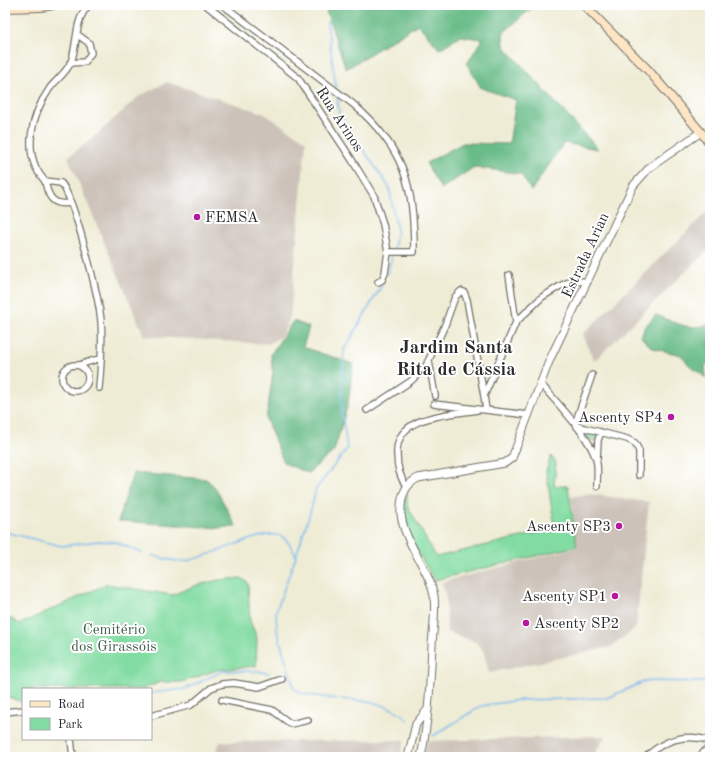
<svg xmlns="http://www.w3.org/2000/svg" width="715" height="762" font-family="'Old Standard TT',serif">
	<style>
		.industrial { fill: #ccc2b9 }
		.green { fill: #82dca2; stroke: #568466 }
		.forest { fill: #69bc88; stroke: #4a745a }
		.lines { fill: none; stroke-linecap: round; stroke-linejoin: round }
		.stream { stroke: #7cbaef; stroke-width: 1.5 }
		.minor-casing { stroke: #706f66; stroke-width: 8 }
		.tertiary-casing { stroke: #706f66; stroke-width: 9 }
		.secondary-casing { stroke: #706f66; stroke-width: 10 }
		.minor { stroke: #fff; stroke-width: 5.5 }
		.tertiary { stroke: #fff; stroke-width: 7 }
		.secondary { stroke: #fde5c5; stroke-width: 8 }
		.poi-dot { fill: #b5179e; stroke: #fff; stroke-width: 1.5 }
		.labels { text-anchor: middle; stroke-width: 4; stroke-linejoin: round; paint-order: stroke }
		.street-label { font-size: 15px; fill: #2b2b2b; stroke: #fff }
		.poi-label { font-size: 15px; fill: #2b2b2b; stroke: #fff; text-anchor: end }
		.park-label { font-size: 15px; fill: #45604f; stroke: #fff }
		.district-label { font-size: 19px; font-weight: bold; fill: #2b2b2b; stroke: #fff }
	</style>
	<rect width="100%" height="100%" fill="#fff"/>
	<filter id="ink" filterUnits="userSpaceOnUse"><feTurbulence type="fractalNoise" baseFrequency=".025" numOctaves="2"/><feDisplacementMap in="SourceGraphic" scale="8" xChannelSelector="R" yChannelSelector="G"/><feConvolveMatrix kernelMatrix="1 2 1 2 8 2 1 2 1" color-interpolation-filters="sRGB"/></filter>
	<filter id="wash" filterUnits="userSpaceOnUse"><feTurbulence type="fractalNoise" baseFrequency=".012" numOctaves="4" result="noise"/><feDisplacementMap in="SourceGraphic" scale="16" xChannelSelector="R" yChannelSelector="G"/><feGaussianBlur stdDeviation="0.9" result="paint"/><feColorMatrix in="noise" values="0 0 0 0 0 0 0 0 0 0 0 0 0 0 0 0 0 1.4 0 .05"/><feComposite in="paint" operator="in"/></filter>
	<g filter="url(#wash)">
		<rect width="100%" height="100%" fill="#efecd5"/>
		<path class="industrial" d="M167,82l96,31 43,28 -16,177 -9,19 -13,7 -124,-8 -76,-179 26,-20 44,-40z
			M710,209v39l-116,113 -11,-27z
			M587,494l62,8 -13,126 -25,19 -122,26 -5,-21 -8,-10 -29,-10 -1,-34 -4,-16 136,-35 -7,-50z
			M606,736l-14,21h-169l4,-16z
			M404,740l-3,17h-188l7,-15z"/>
		<path class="green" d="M585,430l13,5 -4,8 -9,-10z
			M551,456l5,7 -2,23h14l9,60 -142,34c-13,-20 -30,-44 -32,-69 -1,-6 3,-15 4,-21v15l29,52 119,-28 -9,-58z
			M241,578l5,3 2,3 2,37 7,17 -1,28 -39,4 -35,12h-22l-16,7h-121v13l-18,-6v-81l15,9 87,-40 65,11 25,-10 22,-5z"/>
		<path class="forest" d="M324,5h211l-32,28 1,13 94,103 -34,-6 -33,48 -10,-17 -47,-7 -33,22 -15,-26 37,-20 46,1 7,-44 -35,-12 -14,-24 15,-25 -21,-3 -22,13 -21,-25 -72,45z
			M656,315c19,7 35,18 54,8v39l-5,3 1,13 -18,-14 -7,-9 -29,-7 -11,-11 4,-11z
			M293,321l16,6 -6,20 50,17 -5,40 -14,47 -26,22 -24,-10 -18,-44 7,-45 -2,-20z
			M133,473l73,6 9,8 21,39 -17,2 -101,-7z"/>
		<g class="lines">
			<path class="stream" d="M327,21l9,67
				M337,95l2,19 50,73 8,43 -3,19
				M387,274l5,-17
				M5,532l57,14 36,-5 18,1 26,11
				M152,555c9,3 23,7 33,6 19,-1 82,-34 96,-25 8,5 11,12 15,20l-20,55 1,20 17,57c6,6 13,7 22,8 31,6 68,0 92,24
				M296,556l14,-43 6,-24 31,-40 -6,-45 3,-54 39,-67
				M151,693l34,-4 38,-18h33l13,2
				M433,736l48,-30 38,-6 88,-2 39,-17 64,1"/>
		</g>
	</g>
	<g filter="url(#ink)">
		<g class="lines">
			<defs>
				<path id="minor" d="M206,5l92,73 54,82 22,36 9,28 5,28 -3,21 -3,7 -4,2
					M223,5l130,99c52,45 61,81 61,148h-26
					M70,63l15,-1 6,-9 -2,-10 -11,-8
					M45,181l16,2c13,14 38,115 40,138 2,22 0,45 -2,67
					M45,181c-24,-26 -14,-66 5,-93 6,-8 17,-16 21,-26 7,-18 3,-43 18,-57
					M45,181c3,16 8,25 25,22
					M509,275l7,47
					M429,361l6,35
					M62 378a13 13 0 1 1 26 0a13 13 0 1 1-26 0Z
					M79,365l22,-7
					M540,383c15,18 54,57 57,81 1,7 0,15 0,22
					M434,404l94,11
					M367,410l44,-29 15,-15 19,-41 10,-28 6,-6 3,1 3,8 17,96
					M486,410l-2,-14 32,-74 26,-25 20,-12 7,-3 19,-1
					M575,424l17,-49
					M577,426l50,13 8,4 4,8v24
					M597,459l1,-19 3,-8
					M406,486c-7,-10 -9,-20 -9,-32 -2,-40 53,-39 80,-44
					M222,700l50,10 19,14 17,-4
					M5,712l18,-2
					M151,716l40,-11 20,-17 11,-4 12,-1 25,4 23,-8
					M71,739l2,18
					M646,757c18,-17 40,-24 64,-16
					M699,757l11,-11"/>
				<path id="tertiary" d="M408,757l8,-33 12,-15
					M421,757c8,-39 9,-73 11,-112 1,-16 4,-33 2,-49 -5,-28 -30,-53 -33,-82 -1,-16 3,-29 17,-36l87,-15 7,-5 38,-99 83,-173 17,-19 51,-35"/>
				<path id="secondary" d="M584,5l65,66 61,72
					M5,8l36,-1 12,-2"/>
			</defs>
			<use href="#minor" class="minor-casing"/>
			<use href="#tertiary" class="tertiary-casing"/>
			<use href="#secondary" class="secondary-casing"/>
			<use href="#minor" class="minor"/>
			<use href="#tertiary" class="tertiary"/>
			<use href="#secondary" class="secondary"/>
		</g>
	</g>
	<g class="poi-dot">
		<circle cx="197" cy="217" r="4"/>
		<circle cx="671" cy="417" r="4"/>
		<circle cx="619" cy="526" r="4"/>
		<circle cx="615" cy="596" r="4"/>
		<circle cx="526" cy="623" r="4"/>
	</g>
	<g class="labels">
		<g class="street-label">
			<text transform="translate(340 119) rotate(57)" y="5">Rua Arinos</text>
			<text transform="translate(585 255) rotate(-65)" y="5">Estrada Arian</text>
		</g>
		<g class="poi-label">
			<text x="205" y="222" text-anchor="start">FEMSA</text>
			<text x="663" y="422">Ascenty SP4</text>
			<text x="611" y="531">Ascenty SP3</text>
			<text x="607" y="601">Ascenty SP1</text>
			<text x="534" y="628" text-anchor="start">Ascenty SP2</text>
		</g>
		<g class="park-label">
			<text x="114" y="634">Cemitério<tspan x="114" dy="17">dos Girassóis</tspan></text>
		</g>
		<g class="district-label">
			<text x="456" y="353">Jardim Santa<tspan x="456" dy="22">Rita de Cássia</tspan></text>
		</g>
	</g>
	<rect width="715" height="762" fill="none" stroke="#fff" stroke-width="20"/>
	<rect x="22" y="688" width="130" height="52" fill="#ffffff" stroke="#aaaaaa"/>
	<rect x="30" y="701" width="20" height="6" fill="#fde5c5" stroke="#aaaaaa"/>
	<text x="58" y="708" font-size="12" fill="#2b2b2b">Road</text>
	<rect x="30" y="718" width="20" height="12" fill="#82dca2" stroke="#aaaaaa"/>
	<text x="58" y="728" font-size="12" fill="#2b2b2b">Park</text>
</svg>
